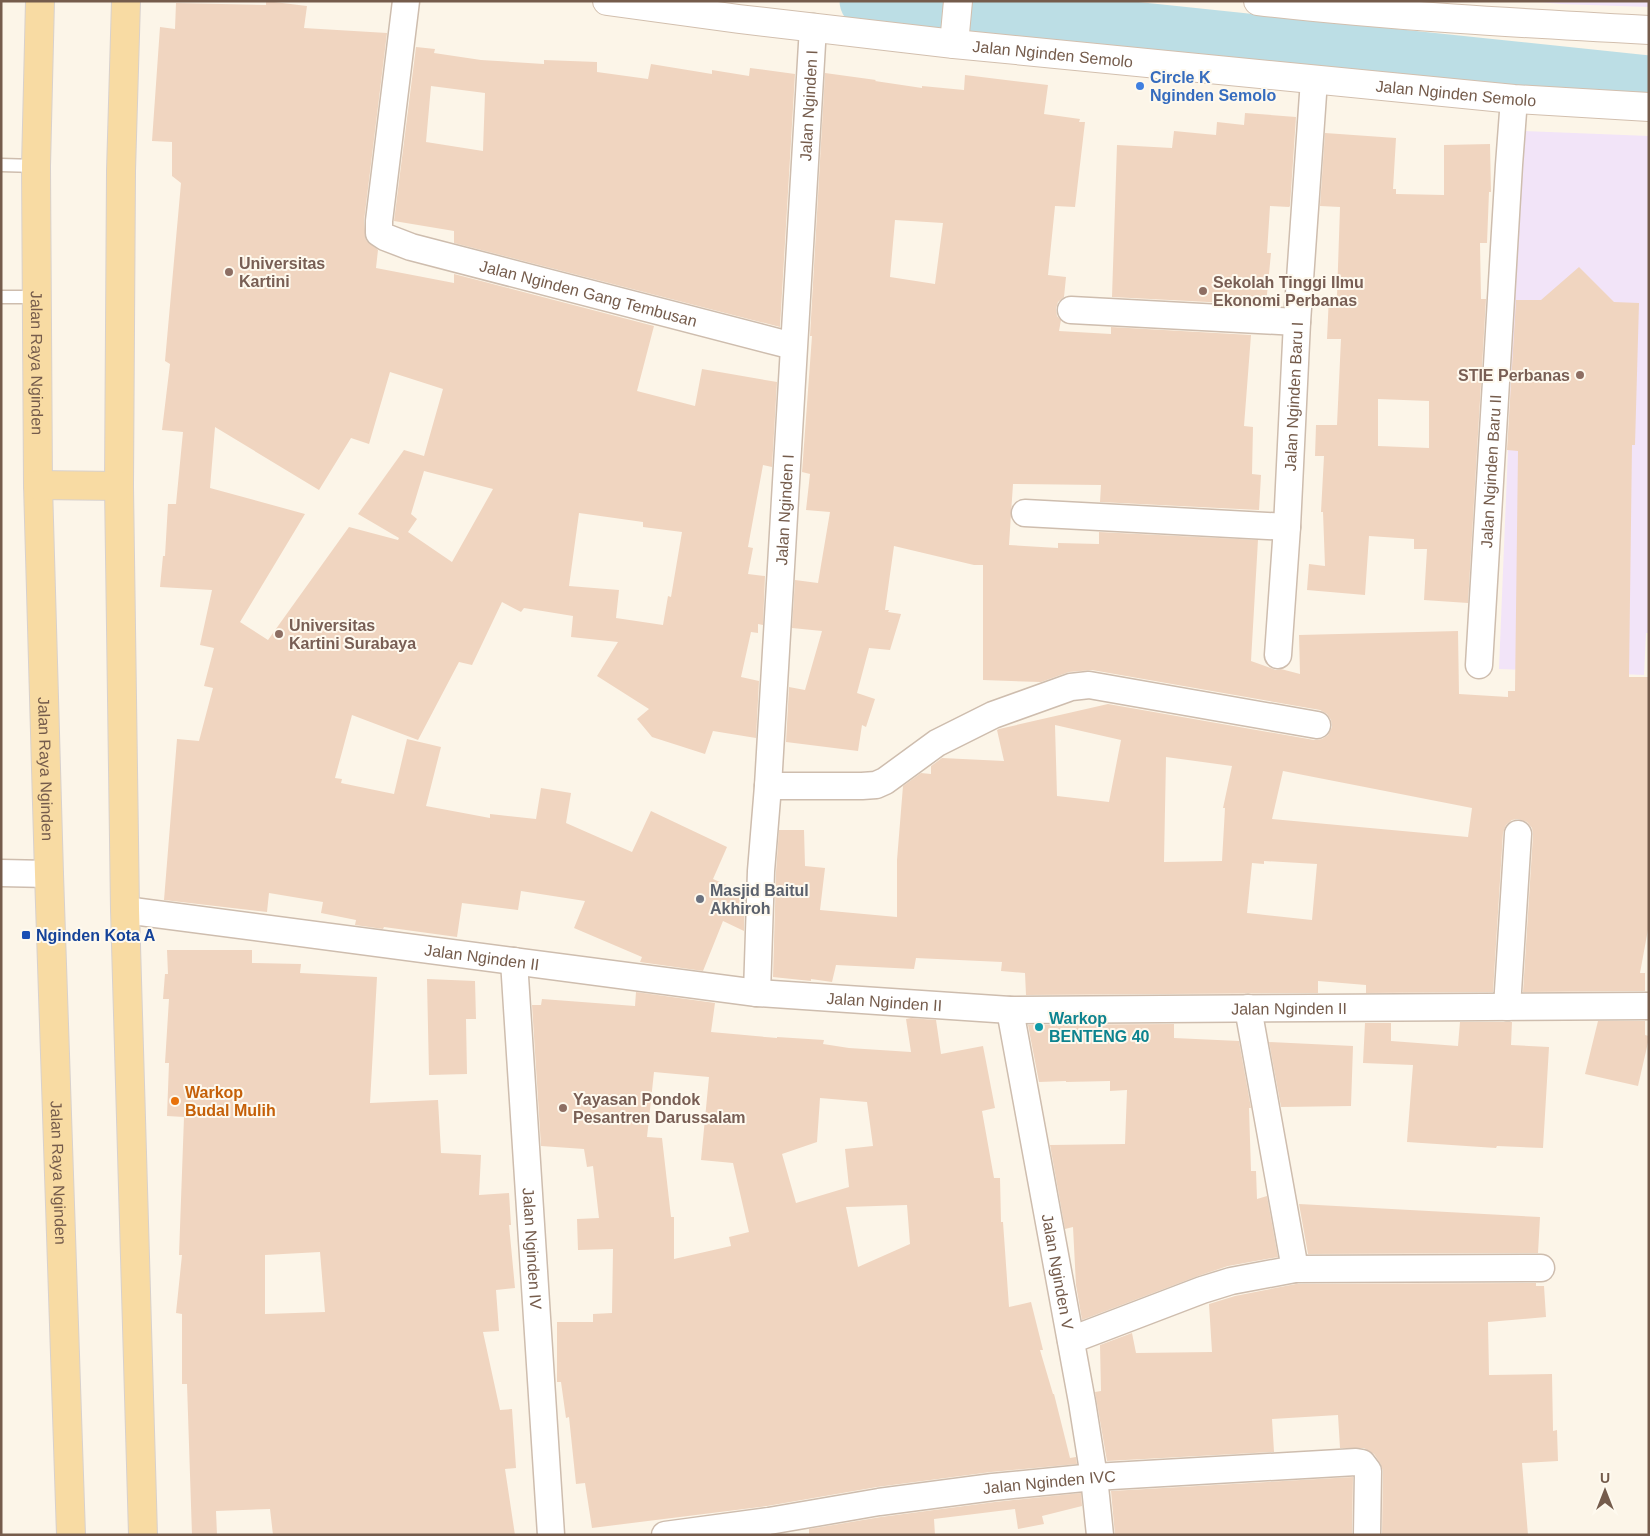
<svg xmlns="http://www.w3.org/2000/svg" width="1650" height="1536" font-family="Arial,sans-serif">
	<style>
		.education { fill: #f2e4f8 }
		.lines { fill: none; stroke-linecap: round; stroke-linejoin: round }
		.river { stroke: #bcdee5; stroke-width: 55 }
		.building { fill: #f0d5c0; fill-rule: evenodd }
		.service-casing { stroke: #cebdae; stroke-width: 15 }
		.minor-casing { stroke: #cebdae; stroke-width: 29 }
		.secondary-casing { stroke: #d2bfae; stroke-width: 30 }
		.primary-casing { stroke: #d8d1cd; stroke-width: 30 }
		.service { stroke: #fff; stroke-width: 12 }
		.minor { stroke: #fff; stroke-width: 26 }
		.secondary { stroke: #fff; stroke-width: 28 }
		.primary { stroke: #f8dba3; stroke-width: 28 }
		.shop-dot { fill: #3f7fe0; stroke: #fef9ee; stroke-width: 2 }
		.education-dot { fill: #8d6e63; stroke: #fef9ee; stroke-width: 2 }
		.worship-dot { fill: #6b7280; stroke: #fef9ee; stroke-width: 2 }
		.transit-dot { fill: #1a4fb4; stroke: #fef9ee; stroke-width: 2 }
		.culture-dot { fill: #0f9aa8; stroke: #fef9ee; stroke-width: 2 }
		.food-dot { fill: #e8710a; stroke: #fef9ee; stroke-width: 2 }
		.labels { text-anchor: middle; stroke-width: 4; stroke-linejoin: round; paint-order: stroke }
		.street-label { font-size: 16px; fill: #755c4c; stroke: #fef9ee }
		.shop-label { font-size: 16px; font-weight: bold; fill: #366cbe; stroke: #fef9ee; text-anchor: start }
		.education-label { font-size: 16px; font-weight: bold; fill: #785e54; stroke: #fef9ee; text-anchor: start }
		.worship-label { font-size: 16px; font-weight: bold; fill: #5b616d; stroke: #fef9ee; text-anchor: start }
		.transit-label { font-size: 16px; font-weight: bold; fill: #164399; stroke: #fef9ee; text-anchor: start }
		.culture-label { font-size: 16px; font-weight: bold; fill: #0d838f; stroke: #fef9ee; text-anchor: start }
		.food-label { font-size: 16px; font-weight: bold; fill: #c56008; stroke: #fef9ee; text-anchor: start }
	</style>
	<rect width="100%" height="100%" fill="#fcf5e8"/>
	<path class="education" d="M1530,1h119v6l-88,-3z
		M1521,131l128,5v497h-3l-2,42 -145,-6z"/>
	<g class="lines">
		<path class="river" d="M867,1l136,12 72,10 574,60"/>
	</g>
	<path class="building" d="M266,1l41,5 -3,22 83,5 -23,188 2,19 12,10 -2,18 78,15v-9l200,52 -17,65 58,15 7,-37 75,13 -5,85 -9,-2 -15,82 5,1 -5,26 17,2 -2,49 -5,-1v9l-7,-1 -10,45 18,4 -3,57 -43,-7 -8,23 -53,-17 -15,-18 12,-10 -52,-33 21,-34 -47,-5 2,-21 -49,-8 -3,4 -19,-10 -30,63 -13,-3 -41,78 -66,-25 -17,63 7,1 -1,4 53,11 13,-55 34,8 -15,59 64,12v-4l46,5 5,-31 30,5 -5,30 66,29 19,-41 76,36 -14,32 32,14 -1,38 -21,-10 -20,50 -63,-9 2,-5 -68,-29 11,-27 -64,-10 -3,19 -56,-7 -5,34 -73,-10 -1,2 -28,-4 1,-5 -35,-7 2,-11 -54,-9 -2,19 -103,-12 13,-161 22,2 14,-53 -9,-2 10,-38 -14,-3 12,-55 -52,-3 3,-31h2l3,-52h8l7,-72 -21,-2 8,-66 -5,-3 16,-178 -9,-7v-34l-20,-1 8,-114 15,2 1,-26 90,2zM390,372l53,17 -19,67 -20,-6 -46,64 41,24 -1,2 -49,-13 -81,113 -28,-18 65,-108 -95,-26 5,-61 104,63 32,-52 18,6zM424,471l69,18 -41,73 -44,-30 9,-13 -6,-5zM579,513l64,9v5l39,5 -11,65 -3,-1 -5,29 -47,-7 3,-28 -50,-4z
		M416,47l19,2 -1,4 47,7 63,4v-4l53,2v10l51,7 3,-15 61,10v-4l37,6 1,-8 45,6 -15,253 -326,-84v-12l-60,-10zM431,86l54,7 -2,58 -57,-9z
		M825,73l51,7 -1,1 47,7v-2l42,4 1,-15 83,10 -4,29 36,5 -1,3h6l-10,85 -20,-1 -7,69 18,2 -2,20 -6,5 -2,7 1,7 4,4 -2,11 52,3v-7l140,8 -7,91 9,1 -1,47 9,1 -2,35 -159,-8 1,-17 -88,-1 -4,61 49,3v-5l41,1v-12l159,8 -7,121 25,9 5,-1 19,5 -1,-39 159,-4 1,63 49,3v-6h7l3,-240 -11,-1 9,-150h25l38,-33 35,35 25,1 -4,142h-3l-3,232h20v247l-9,49h5v18l-122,1 10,-157 -1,-7 -5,-6 -9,-3 -6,1 -6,5 -3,8 -10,159 -127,1v-8l-48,-4v12l-292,2 -1,-22 -24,-2 1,-9 -86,-4 -2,11 -78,-4 -4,17 -21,-3v2l-38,-4 3,-105 3,-42h25l1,36 20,2 -5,42 77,7v-57l6,-74 18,-13 10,1v-8l11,-8 62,3 -7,-31 2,-1 109,-25 206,36 8,-1 6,-4 4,-8 -1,-7 -4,-6 -7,-4 -228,-40 -23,2 -28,10 -58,-2v-115h-9l-80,-19 -9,64h4l-1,2 13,2 -11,36 -21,-2 -12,45 18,6 -9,28 -4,-2 -4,26 -72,-9 3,-55 16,3 17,-59 -30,-3 3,-48 23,3 12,-71 -24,-2 4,-36 -8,-2 10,-136h-2zM895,220l48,3 -8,61 -45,-7zM1055,725l66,15 -12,62 -52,-6zM1166,757l66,9 -9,42h2l-3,53 -58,1zM1283,771l189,37 -4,29 -196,-18zM1264,861l53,3 -5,56 -65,-7 5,-50 12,1z
		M1245,113l51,4 -6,89 -1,1 -19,-1 -3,47h4l-5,52 -154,-8 5,-152 55,3 2,-17 42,4 1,-13 27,3z
		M1325,133l71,5 -3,51h3v5l48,1v-50l46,-1 1,48h-2l-2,51h-7l1,56h5l-18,304 -44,-3 3,-51h-13v-10l-45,-3 -4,59 -58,-5 2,-26 16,2 -2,-54h-2l3,-56h-9l1,-31h21l4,-86h-14l2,-43h8l3,-89 -20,-1zM1378,399l51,2v47l-51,-2z
		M167,950h85v13l49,1 -1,9 77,4 -7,126 68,-3 3,53 40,2 -2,40 30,-2 2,32h-2l6,63 -19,2 3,41 -16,1 17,78 12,-1 4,59 -11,1 10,66h-242l-3,-26 -54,2 1,24h-25l-5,-151h-5v-70l-6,-1 6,-58h-3l5,-138 -17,-1 2,-53h-4l4,-64h-6l2,-25h3zM320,1252l5,60 -60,2v-59z
		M427,979l48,2 1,38h-10l1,55 -38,1z
		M636,992l79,11 -4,29 66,6v-1l47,3 -1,4 26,4 62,4 -5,-33 5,-1 25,2 5,34 42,-8 12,62 -13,3 12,67h6l1,44h2l6,85 22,-5 12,48h-3l13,44h1l16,64 6,-1 1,7 -86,8 -114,15 -110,19 -175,22 -7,-45 -9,1 -7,-67 -3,1 -5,-36h-4v-60h36v-8l19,-1 1,-64 -35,1 -1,-31 22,-1 -6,-52 -6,1 -3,-18 -43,-3 -9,-141h9l1,-6 93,7zM654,1072l55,5 -8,83 32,3 16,69 -20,5 2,9 -57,13v-42h-3l-9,-79 -15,-1zM820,1098l47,4 6,44 -28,3 4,38 -53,16 -14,-49 35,-12zM907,1205l3,39 -52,23 -12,-60z
		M1598,1021h47v14l4,1v2l-11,48 -53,-12z
		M1460,1022h52l-1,23 38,2 -6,101 -46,-2 -1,2 -89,-6 6,-77 -50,-2 2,-40h26v18l67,5z
		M1174,1024v14l65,3 12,67h-2l2,63h5l1,28 10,-3 11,61 -50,9 -30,10 -116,44 -6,-35 -3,-58 -8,2 -15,-84 75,-1 2,-54 -17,1v-10l-44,1v-1l-27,1 -11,-57z
		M1269,1042l84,4 -2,60 -70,1z
		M1299,1204l241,13 -2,36 -230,1z
		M1536,1283v3h8l2,31 -58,5 1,53 63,-1 1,57 4,-1 1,31 -36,2 6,72h-146l1,-64 -3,-8 -6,-9 -10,-6h-24l-2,-33 -66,4 2,33 -167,9 -12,-69 6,-1 -1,-46 32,-12 4,20 76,-1 -3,-48 26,-8 61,-12z
		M1353,1477l-1,58h-237l-4,-44z
		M1081,1493l1,13 -40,10 2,8 -26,5 -3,-20 -81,10 1,16h-126v-6l72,-12 114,-15z"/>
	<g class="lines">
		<defs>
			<path id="service" d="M1,165l35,1
				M1,297h36"/>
			<g id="minor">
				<path id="s1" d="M406,1l-27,220v12l6,4 26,10 382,99"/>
				<path d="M1071,310l226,12"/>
				<path d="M1025,513l262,14"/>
				<path id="s2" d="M1278,655l9,-128 10,-205 17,-242"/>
				<path id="s3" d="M1479,665l30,-500 5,-66"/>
				<path d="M768,786h94l14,-1 9,-4 52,-38 56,-28 78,-28 18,-2 228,40"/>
				<path d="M1,873l48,1"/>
				<path id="s4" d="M125,910l632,83 253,17 639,-4"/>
				<path id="s5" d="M514,961l37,574"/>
				<path id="s6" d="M757,993l4,-122 7,-85 45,-759"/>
				<path d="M1507,1007l11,-173"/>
				<path d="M1248,1008l47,261"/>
				<path id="s7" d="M1010,1010l72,392 12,75 6,58"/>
				<path d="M1071,1340l131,-50 29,-9 64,-12 246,-1"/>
				<path id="s8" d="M665,1535l104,-14 110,-19 114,-15 101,-10 262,-15 6,1 6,8 -1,64"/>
			</g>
			<g id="secondary">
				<path id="s9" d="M607,1l132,18 215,25 560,55 135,8"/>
				<path d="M1258,1c130,15 260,22 391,29"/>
				<path d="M954,44l4,-43"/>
			</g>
			<g id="primary">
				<path id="s10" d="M40,1l-4,165 2,319 11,389 22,661"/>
				<path d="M126,1l-5,170 -2,315 6,424 18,625"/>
				<path d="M38,485l81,1"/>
			</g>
		</defs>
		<use href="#service" class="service-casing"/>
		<use href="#minor" class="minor-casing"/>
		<use href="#secondary" class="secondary-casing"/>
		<use href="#primary" class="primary-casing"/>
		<use href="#service" class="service"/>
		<use href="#minor" class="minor"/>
		<use href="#secondary" class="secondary"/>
		<use href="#primary" class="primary"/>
	</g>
	<circle class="shop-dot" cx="1140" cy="86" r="5"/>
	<g class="education-dot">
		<circle cx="229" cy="272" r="5"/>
		<circle cx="1203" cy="291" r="5"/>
		<circle cx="1580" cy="375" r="5"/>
		<circle cx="279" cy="634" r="5"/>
		<circle cx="563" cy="1108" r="5"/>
	</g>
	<circle class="worship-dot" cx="700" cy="899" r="5"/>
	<rect class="transit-dot" x="21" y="930" width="10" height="10" rx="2.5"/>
	<circle class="culture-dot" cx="1039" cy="1027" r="5"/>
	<circle class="food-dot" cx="175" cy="1101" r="5"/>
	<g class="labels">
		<g class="street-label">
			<text dy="6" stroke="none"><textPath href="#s9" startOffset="449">Jalan Nginden Semolo</textPath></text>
			<text dy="6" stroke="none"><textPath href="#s9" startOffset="854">Jalan Nginden Semolo</textPath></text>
			<text dy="6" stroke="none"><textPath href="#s6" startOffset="889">Jalan Nginden I</textPath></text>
			<text dy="6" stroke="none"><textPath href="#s1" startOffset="452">Jalan Nginden Gang Tembusan</textPath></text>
			<text dy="6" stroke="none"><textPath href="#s10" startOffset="362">Jalan Raya Nginden</textPath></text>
			<text dy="6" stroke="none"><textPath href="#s2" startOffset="259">Jalan Nginden Baru I</textPath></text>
			<text dy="6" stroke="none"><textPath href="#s3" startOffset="194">Jalan Nginden Baru II</textPath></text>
			<text dy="6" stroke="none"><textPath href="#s6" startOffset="484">Jalan Nginden I</textPath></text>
			<text dy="6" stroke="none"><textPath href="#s10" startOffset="768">Jalan Raya Nginden</textPath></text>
			<text dy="6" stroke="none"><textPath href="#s4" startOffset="360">Jalan Nginden II</textPath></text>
			<text dy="6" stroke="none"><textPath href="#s4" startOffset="765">Jalan Nginden II</textPath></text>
			<text dy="6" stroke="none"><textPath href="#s4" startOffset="1170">Jalan Nginden II</textPath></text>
			<text dy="6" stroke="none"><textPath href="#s10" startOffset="1172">Jalan Raya Nginden</textPath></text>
			<text dy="6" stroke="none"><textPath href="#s5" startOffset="288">Jalan Nginden IV</textPath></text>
			<text dy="6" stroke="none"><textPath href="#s7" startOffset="266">Jalan Nginden V</textPath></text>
			<text dy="6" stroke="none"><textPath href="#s8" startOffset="388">Jalan Nginden IVC</textPath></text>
		</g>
		<g class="shop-label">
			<text x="1150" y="83">Circle K<tspan x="1150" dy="18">Nginden Semolo</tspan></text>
		</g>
		<g class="education-label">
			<text x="239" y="269">Universitas<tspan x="239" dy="18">Kartini</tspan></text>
			<text x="1213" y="288">Sekolah Tinggi Ilmu<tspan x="1213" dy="18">Ekonomi Perbanas</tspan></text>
			<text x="1570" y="381" text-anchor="end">STIE Perbanas</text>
			<text x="289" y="631">Universitas<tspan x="289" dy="18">Kartini Surabaya</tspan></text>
			<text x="573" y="1105">Yayasan Pondok<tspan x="573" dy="18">Pesantren Darussalam</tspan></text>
		</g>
		<g class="worship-label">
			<text x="710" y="896">Masjid Baitul<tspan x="710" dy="18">Akhiroh</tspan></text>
		</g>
		<g class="transit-label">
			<text x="36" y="941">Nginden Kota A</text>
		</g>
		<g class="culture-label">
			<text x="1049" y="1024">Warkop<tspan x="1049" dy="18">BENTENG 40</tspan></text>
		</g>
		<g class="food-label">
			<text x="185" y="1098">Warkop<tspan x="185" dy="18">Budal Mulih</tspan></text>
		</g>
	</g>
	<rect width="1650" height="1536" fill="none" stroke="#755c4c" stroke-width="5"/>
	<g transform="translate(1605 1491)" stroke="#fef9ee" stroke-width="4" paint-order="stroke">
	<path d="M0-4L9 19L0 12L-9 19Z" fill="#755c4c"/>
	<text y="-8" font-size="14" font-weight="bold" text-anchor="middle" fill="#755c4c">U</text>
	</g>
</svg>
